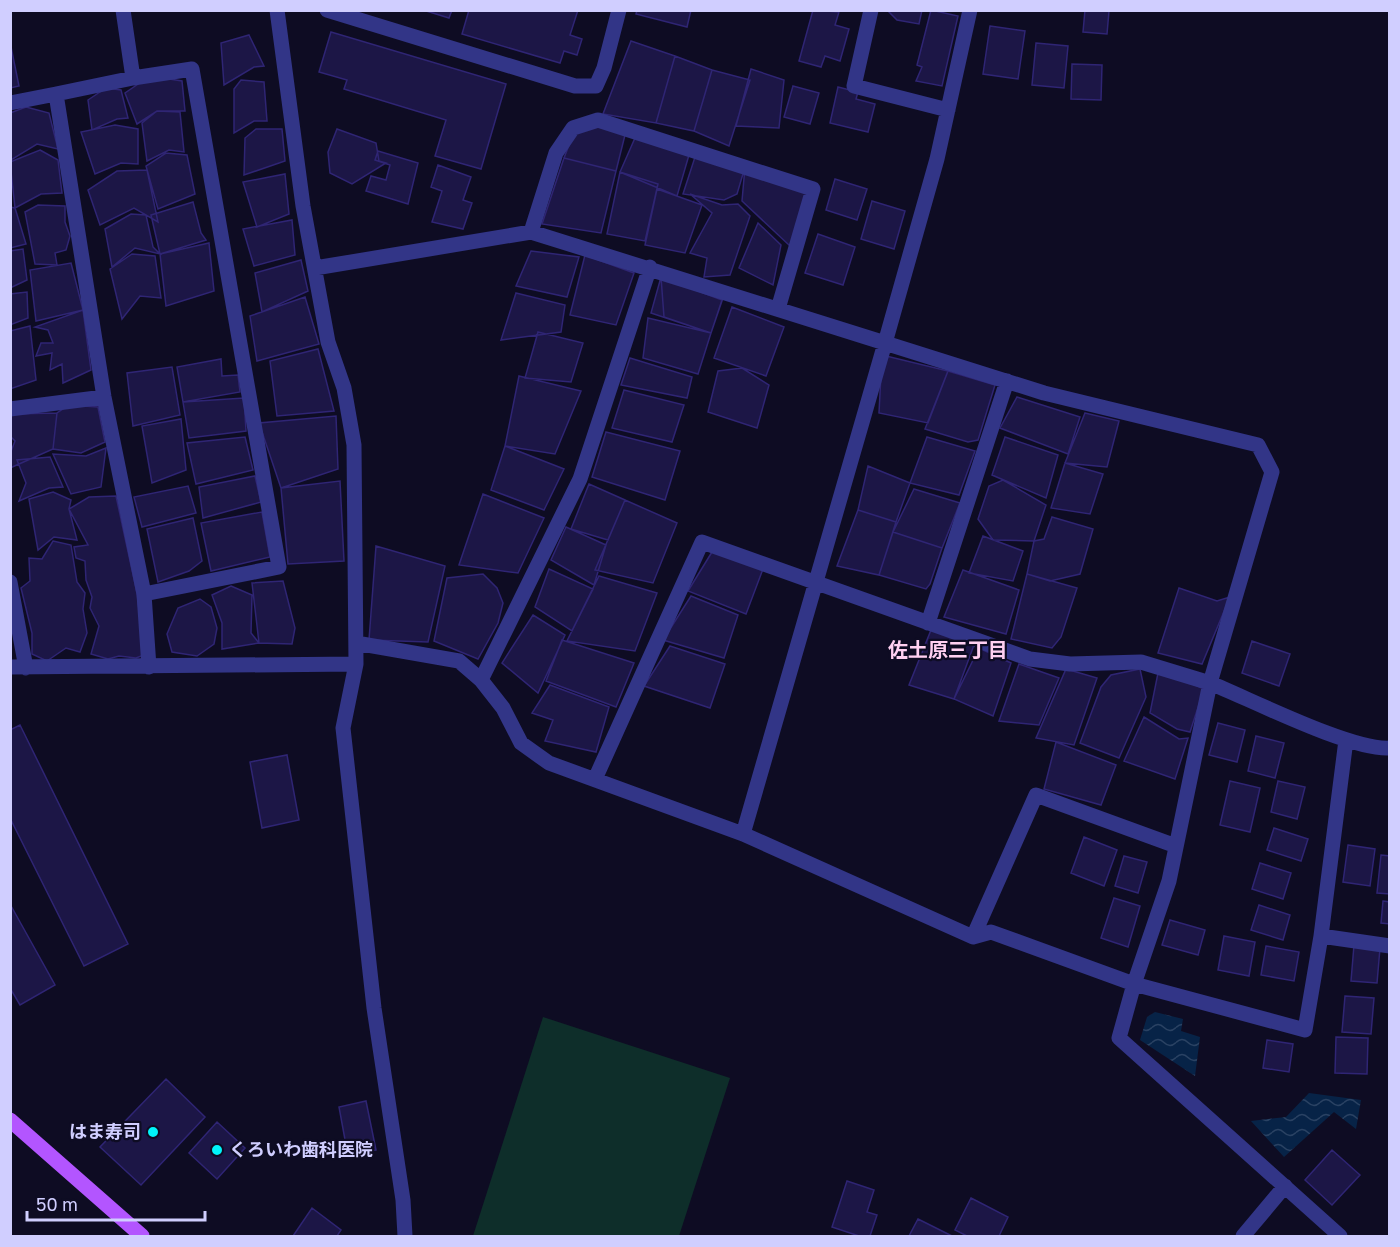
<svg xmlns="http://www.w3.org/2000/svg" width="1400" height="1247" font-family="'Golos Text','Noto Sans JP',sans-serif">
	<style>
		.pitch { fill: #0e2e2a }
		.water { fill: url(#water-waves) }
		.building { fill: #1c1646; stroke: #2f2574; stroke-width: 1.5 }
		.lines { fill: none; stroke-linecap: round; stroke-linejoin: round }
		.minor { stroke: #323587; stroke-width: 15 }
		.major { stroke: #b355ff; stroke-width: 15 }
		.poi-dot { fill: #00f3f9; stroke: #0e0c23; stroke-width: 2 }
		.labels { text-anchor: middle; stroke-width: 4.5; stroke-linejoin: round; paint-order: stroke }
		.poi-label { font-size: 18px; font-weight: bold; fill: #d0ceff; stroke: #0e0c23; text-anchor: end }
		.neighbourhood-label { font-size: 20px; font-weight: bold; fill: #ffd0f1; stroke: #0e0c23 }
	</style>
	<defs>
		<pattern id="water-waves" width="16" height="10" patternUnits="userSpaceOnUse" patternTransform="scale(1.5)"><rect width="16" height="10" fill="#072347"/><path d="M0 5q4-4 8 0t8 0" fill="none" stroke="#2a4263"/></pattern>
	</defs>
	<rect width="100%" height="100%" fill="#0e0c23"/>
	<path class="pitch" d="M543,1017l187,61 -51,158h-206z"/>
	<path class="water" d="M1155,1012l28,7 -2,12 19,6 -5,39 -55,-36 7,-23z
		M1309,1093l52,7 -5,29 -22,-17 -50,45 -33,-36 35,-4z"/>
	<path class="building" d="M423,10h29l-3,8z
		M469,10h109l-8,25 12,4 -5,16 -13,-4 -4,12 -98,-29z
		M637,10h54l-4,17 -51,-13z
		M813,10l26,2 -4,13 14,4 -9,32 -15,-5 -4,11 -22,-6z
		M887,10h35l-3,14 -22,-4z
		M931,10l27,6 -16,70 -26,-5 6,-14 -5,-2z
		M1085,10l24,1 -2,23 -24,-2z
		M990,26l35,5 -7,48 -35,-5z
		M331,32l175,52 -25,85 -46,-13 11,-36 -102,-31 3,-9 -28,-8z
		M249,35l15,31 -10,1 -30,18 -3,-42z
		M631,41l44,15 -19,67 -53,-9z
		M10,42l9,44 -9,2z
		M1036,43l32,3 -4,42 -32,-3z
		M675,56l37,14 -18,61 -38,-8z
		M1072,64l30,1 -1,35 -30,-1z
		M751,69l33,11 -5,48 -43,-2z
		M712,70l38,10 -21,66 -35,-15z
		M150,76l32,5 3,30h-28l-20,13 -12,-31z
		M241,80l23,2 3,39h-13l-20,12v-44z
		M793,86l26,7 -9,31 -26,-7z
		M838,87l20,5 -2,7 19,5 -7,28 -38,-9z
		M106,88l15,2 7,28 -11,1 -25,11 -4,-30z
		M26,107l23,6 9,36 -21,-5 -26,16 -1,-47z
		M157,111l23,1 4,40 -15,-2 -22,11 -5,-38z
		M115,125l23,4v35l-17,-1 -26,11 -14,-42z
		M576,127h24l25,8 -9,36 -52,-13z
		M256,129h26l3,32 -41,14 1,-37z
		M337,129l39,14 3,18 7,2 -34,21 -22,-11 -2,-21z
		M635,138l54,17 -12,41 -57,-24z
		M40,150l18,10 4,33 -21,1 -26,14 -5,-46z
		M378,151l40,12 -10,41 -42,-13 5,-15 15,4 4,-15 -15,-5z
		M166,153l21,2 8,39 -37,15 -12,-43z
		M695,157l50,10 -8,27 -13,6 -41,-6z
		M564,158l52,13 -15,62 -59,-9z
		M438,165l33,12 -8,23 9,3 -9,26 -31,-7 10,-31 -11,-4z
		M745,167l62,26 -17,53 -48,-45z
		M147,170l11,52 -24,-14 -34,17 -12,-35 29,-19z
		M620,172l38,12 -13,57 -38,-7z
		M285,174l4,40 -32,13 -14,-45z
		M835,179l32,10 -10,31 -31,-10z
		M657,189l45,16 -17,48 -40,-8z
		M690,194l32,11 16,-1 12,12 -20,59 -26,2 3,-19 -17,-5 22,-40z
		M872,201l33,10 -11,38 -33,-10z
		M193,202l8,31 5,7 -46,14 -9,-39z
		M38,205l27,1v16l5,14 -4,14 -11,3 2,12 -22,-1 -10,-52z
		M10,207l5,1 11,36 -16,4z
		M131,214l15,1 7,32 7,7 -25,-6 -23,19 -7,-38z
		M292,220l3,35 -41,11 -11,-37z
		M758,223l23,22 -8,40 -34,-17z
		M818,234l37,13 -12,38 -38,-12z
		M209,243l5,48 -48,15 -6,-52z
		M23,249l4,31 -17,8v-37z
		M531,251l48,6 -12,40 -51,-11z
		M132,254l23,2 6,42 -21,-2 -18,23 -12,-50z
		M585,255l49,18 -18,52 -46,-10z
		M301,260l7,31 -46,21 -7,-39z
		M71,263l12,47 -47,11 -6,-51z
		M661,277l61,23 -11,33 -60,-20z
		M661,277l64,15 -14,41 -47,-16z
		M27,292l1,26 -18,7v-31z
		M516,293l49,12 -4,27 -60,8z
		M305,297l14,47 -62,17 -7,-45z
		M732,307l52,20 -18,49 -52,-18z
		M83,310l8,60 -28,13 -1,-19 -12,6 2,-17 -16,3 5,-13h12l-5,-13 -13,-3z
		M648,318l63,15 -13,41 -55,-16z
		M30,326l6,54 -26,9v-58z
		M538,332l45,11 -12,39 -46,-4z
		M318,349l16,62 -57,5 -7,-55z
		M882,355l66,16 -20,52 -49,-10z
		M630,358l62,19 -5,21 -66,-13z
		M221,359l1,17 16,-1 2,17 -57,10 -6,-35z
		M172,367l8,48 -47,11 -6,-53z
		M742,368l27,17 -12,43 -49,-16 10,-41z
		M948,371l47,14 -17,55 -10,2 -43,-13z
		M519,376l62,15 -26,63 -50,-8z
		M624,390l60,15 -12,37 -60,-14z
		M1017,397l63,20 -12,37 -68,-26z
		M244,398l2,33 -57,7 -6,-36z
		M69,405l29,2 7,35 -24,11 -28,-4 4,-36z
		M57,413l-4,36 -43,19v-14l5,-13 -5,-5v-22z
		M1085,413l34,8 -12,46 -42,-4z
		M336,416l2,53 -57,19 -22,-65z
		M181,419l5,51 -34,13 -10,-57z
		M606,432l74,19 -15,49 -73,-23z
		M245,437l8,33 -57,14 -9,-41z
		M927,437l48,14 -16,44 -49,-12z
		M1005,437l53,18 -12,43 -54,-23z
		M505,446l59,23 -20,41 -53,-20z
		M106,448l-5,39 -30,7 -18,-40 33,2z
		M50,457l13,30 -14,1 -30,13 7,-18 -9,-23z
		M1065,463l38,11 -13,40 -39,-6z
		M868,466l42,17 -14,39 -38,-12z
		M255,476l6,26 -58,16 -4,-31z
		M1003,480l43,25 -12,36 -41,-1 -15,-21 11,-33z
		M340,481l4,80 -56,3 -7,-76z
		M589,484l36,16 -17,40 -37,-11z
		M188,486l8,27 -54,14 -8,-30z
		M914,489l46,14 -18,45 -49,-16z
		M53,492l18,8 -2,9 8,31 -23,-3 -16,13 -9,-51z
		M483,494l61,24 -26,55 -59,-8z
		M116,496l21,97 7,62 -8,3 -17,-2 -11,3 -17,-5 8,-28 -9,-18 2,-11 -6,-17 -1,-19 -9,-3 -2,-11 14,-2 -19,-36 20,-12z
		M625,500l52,23 -24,60 -58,-13z
		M858,510l38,12 -17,53 -42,-9z
		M262,512l8,45 -59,14 -10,-48z
		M1052,517l41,12 -13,45 -30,7 -23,-7 7,-33 10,-2z
		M193,518l9,43 -13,10 -31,11 -11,-53z
		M566,527l40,18 -12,40 -43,-25z
		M893,532l49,16 -12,36 -4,5 -47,-14z
		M983,536l40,15 -10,30 -44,-8z
		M53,541l18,4 6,37 8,11 -2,16 4,24 -7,19 -14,-4 -19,13 -15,-7v-21l-11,-45 9,-7 -1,-23 13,1z
		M376,546l69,20 -17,76 -59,-2z
		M712,552l51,17 -17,45 -58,-23z
		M549,569l44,20 -21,42 -37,-24z
		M963,570l56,20 -13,44 -62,-17z
		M483,574l14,14 6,15 -5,20 -20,36 -44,-18 13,-63z
		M1027,574l50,14 -16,49 -9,11 -41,-9z
		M599,576l58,17 -22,58 -68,-10z
		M283,581l12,47 -3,16 -33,-1 -7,-60z
		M231,586l21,9 -1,38 8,10 -37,6v-26l-10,-28z
		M1179,588l38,13 13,-4 -28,67 -44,-11z
		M691,596l47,19 -14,43 -61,-18z
		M200,599l11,8 6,21 -3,16 -17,12 -25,-4 -5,-18 11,-26z
		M533,615l32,20 -27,58 -36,-30z
		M931,630l43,15 -20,54 -45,-14z
		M562,640l72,23 -18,44 -70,-26z
		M1252,641l38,13 -11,32 -37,-13z
		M670,646l55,18 -15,44 -66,-22z
		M979,648l32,15 -18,53 -39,-17z
		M1019,664l40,14 -20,47 -40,-4z
		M1159,668l45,21 -14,43 -13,-3 -27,-16z
		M1066,669l31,9 -23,67 -38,-7z
		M1140,669l6,28 -27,61 -39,-15 21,-56 10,-12z
		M550,685l59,22 -13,45 -51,-11 8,-21 -21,-7z
		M1144,717l35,22 9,-1 -13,41 -51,-18z
		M1218,723l27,7 -8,32 -28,-7z
		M20,725l108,219 -44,22 -74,-148v-88z
		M1256,736l28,7 -9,35 -27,-7z
		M1056,742l60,23 -15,40 -57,-16z
		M287,755l12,65 -37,8 -12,-66z
		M1230,781l30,7 -10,44 -30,-7z
		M1278,781l27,6 -8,32 -26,-7z
		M1274,828l34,11 -7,22 -34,-11z
		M1084,837l33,13 -13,36 -33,-13z
		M1348,845l27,4 -5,37 -27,-4z
		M1381,855l9,1v38l-13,-1z
		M1124,856l23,6 -9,31 -23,-7z
		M1260,863l31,10 -8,26 -31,-10z
		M1114,898l26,8 -12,41 -27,-9z
		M1383,901l7,1v22l-9,-1z
		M10,904l45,81 -35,20 -10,-17z
		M1259,905l31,10 -7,25 -32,-10z
		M1170,920l35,10 -7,25 -36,-10z
		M1224,936l31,6 -6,34 -31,-6z
		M1354,945l26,3 -3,35 -26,-2z
		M1266,946l33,6 -5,29 -33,-6z
		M1345,996l29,2 -3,36 -29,-2z
		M1336,1037l32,1 -1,36 -32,-1z
		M1267,1040l26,4 -4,28 -26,-4z
		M166,1079l39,38 -64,68 -41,-38z
		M366,1101l10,49 -28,6 -9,-49z
		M217,1122l28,26 -28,31 -28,-26z
		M1332,1150l28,25 -28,30 -27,-25z
		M847,1181l27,9 -7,22 10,3 -7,21h-11l-27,-9z
		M971,1198l37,19 -9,19h-32l-12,-6z
		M312,1208l29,22 -4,6h-44z
		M918,1219l34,17h-43z"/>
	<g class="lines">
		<path class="minor" d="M123,10l10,68
			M277,10l26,196 25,136 16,46 10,57 2,219 -13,64 31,280 29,192 2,36
			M327,10l248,76h21l8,-18 15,-58
			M871,10l-17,76 94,24
			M10,103l46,-9
			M531,232l25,-79 17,-25 25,-8 215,69 -35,120
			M315,268l216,-36 354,111 -142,491
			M10,409l94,-12
			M10,582l16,86
			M144,594l135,-27 -87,-498 -59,9 -77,16 48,303 40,197 5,73
			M928,623l79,-242
			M356,643l103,18 22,19 22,28 18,35 28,20 194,71 230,103 18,-5 143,52 -15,54 221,198
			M10,667l346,-3
			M481,680l99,-201 70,-212
			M1390,748c-38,3 -140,-49 -180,-65l-41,198 -35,103 171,46 16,-94 69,10
			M595,779l107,-237 328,117 40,5 71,-2 69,21 62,-211 -14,-27 -214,-52 -159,-50 52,-184 33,-149
			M1321,936l25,-196
			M973,937l63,-142 140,51
			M1243,1236l42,-50"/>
		<path class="major" d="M10,1120l132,116"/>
	</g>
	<g class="poi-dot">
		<circle cx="153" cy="1132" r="6"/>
		<circle cx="217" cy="1150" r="6"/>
	</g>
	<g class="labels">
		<g class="poi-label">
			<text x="141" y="1138">はま寿司</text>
			<text x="229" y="1156" text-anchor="start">くろいわ歯科医院</text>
		</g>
		<g class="neighbourhood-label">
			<text x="948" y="657">佐土原三丁目</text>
		</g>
	</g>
	<rect width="1400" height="1247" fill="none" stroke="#d0ceff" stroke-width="24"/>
	<path d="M27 1211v9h178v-9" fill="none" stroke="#d0ceff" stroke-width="3"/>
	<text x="36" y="1211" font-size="18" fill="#d0ceff" stroke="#0e0c23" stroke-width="4.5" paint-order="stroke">50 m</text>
</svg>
